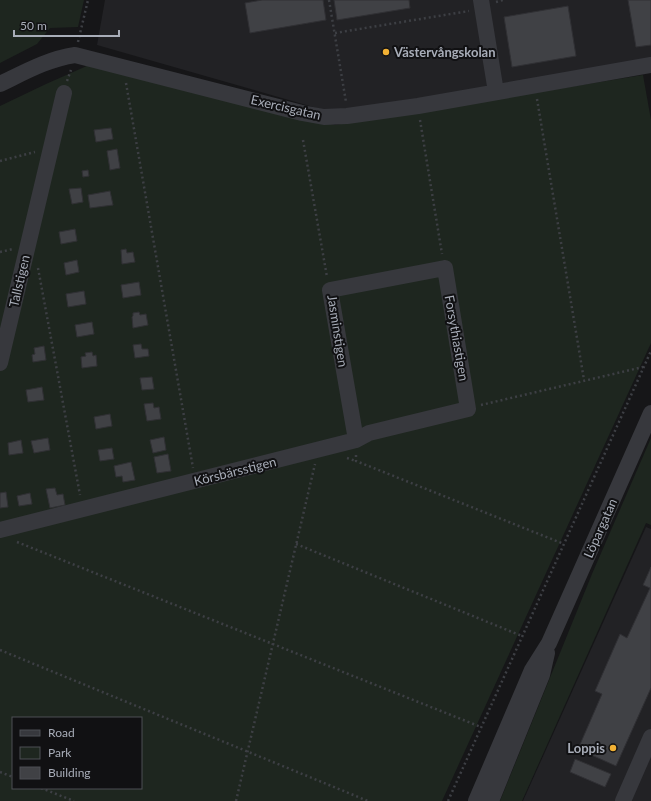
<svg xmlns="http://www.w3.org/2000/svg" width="651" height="801" font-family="Lato,sans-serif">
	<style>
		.built { fill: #222225 }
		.green { fill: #1e261f; fill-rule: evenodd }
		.building { fill: #404145; stroke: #303034 }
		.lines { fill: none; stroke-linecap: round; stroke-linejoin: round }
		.path { stroke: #3d3f44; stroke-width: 2.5; stroke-dasharray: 2 3; stroke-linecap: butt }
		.minor { stroke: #37383d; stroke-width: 16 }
		.poi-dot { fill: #f2b134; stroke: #111113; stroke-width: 1.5 }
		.labels { text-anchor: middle; stroke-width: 4; stroke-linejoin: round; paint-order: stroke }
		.poi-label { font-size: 13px; font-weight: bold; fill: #a8adb8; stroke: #111113; text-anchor: start }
		.street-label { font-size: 13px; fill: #a8adb8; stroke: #111113 }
	</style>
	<rect width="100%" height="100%" fill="#161618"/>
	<path class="built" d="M105,0h546v59l-317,54 -237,-68z
		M646,527l5,2v272h-128z"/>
	<path class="green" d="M0,0h84l-6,27 -28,1 -13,16 -37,19z
		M89,65l246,60 308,-50 8,45v223l-209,458h-442v-695l46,-22zM13,718h128v70h-128z
		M651,438v87l-5,-2 -124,278h-22l92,-227z"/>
	<path class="building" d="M262,0h61l3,20 -76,13 -5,-30z
		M334,0h75l1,8 -73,12z
		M628,0h23v45l-15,2z
		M568,6l8,50 -64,11 -8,-50z
		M111,128l2,11 -17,3 -2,-12z
		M117,149l3,19 -10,2 -3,-19z
		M88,170l1,6 -6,1 -1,-6z
		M81,188l2,14 -11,2 -3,-15z
		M110,191l3,14 -23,3 -2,-13z
		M75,229l2,12 -16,3 -2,-12z
		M126,249l1,4 6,-1 2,10 -13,2 -1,-14z
		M77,260l2,12 -13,3 -2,-12z
		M139,282l2,13 -18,3 -2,-13z
		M84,291l2,13 -18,3 -2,-13z
		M139,312l1,3 6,-1 2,11 -15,3 -1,-11 1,-1v-3z
		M92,322l2,12 -17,3 -2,-12z
		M141,344l1,5h6l1,7 -14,2 -2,-13z
		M44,346l2,14 -13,2 -1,-7 3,-1 -1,-6z
		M92,352l1,4 3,-1 1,11 -15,2 -1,-11 5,-1 -1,-3z
		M152,377l2,12 -12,1 -2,-12z
		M42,387l2,13 -16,2 -2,-12z
		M153,403l1,5 5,-1 2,12 -14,2 -3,-17z
		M110,414l2,12 -16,3 -2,-12z
		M164,437l2,13 -13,3 -3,-13z
		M48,438l2,12 -16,3 -3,-12z
		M21,440l2,13 -14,2 -1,-12z
		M112,448l2,11 -14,2 -2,-11z
		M168,454l3,17 -14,2 -3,-16z
		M131,462l4,18 -12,2 -1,-6 -6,1 -2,-11z
		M55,488l2,7 6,-1 2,11 -15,3 -4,-19z
		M6,492l2,15 -8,1v-15z
		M30,493l2,11 -13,2 -2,-10z
		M651,567v121l-35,78 -38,-17 24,-55 -7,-3 25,-57 7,4 23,-50 -7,-3z
		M575,759l36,15 -6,13 -35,-15z"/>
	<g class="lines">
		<path class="path" d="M329,0l17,102
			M496,2l7,-2
			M335,33l134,-22
			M78,42l10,-42
			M67,81l4,-11
			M126,83l67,385
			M537,99l47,281
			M420,120l22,134
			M303,140l24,137
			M0,161l35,-9
			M0,252l13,-3
			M38,268l42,227
			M481,405l162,-38
			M356,455v6l208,83
			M347,458l9,3
			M17,542l464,185
			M296,544l226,92
			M0,650l368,151
			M0,772l13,5
			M41,788l33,13
			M236,801l79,-337
			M448,801l203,-450"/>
		<path class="minor" d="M481,0l15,92
			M0,84c25,-12 48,-25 75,-29l227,58 22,4 23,-1 71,-10 233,-41
			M0,363l64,-270
			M0,530l356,-90 13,-7 99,-24 -23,-141 -115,22 26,150
			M476,801l56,-131 17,-27 102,-230
			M491,801l51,-126 5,-22
			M623,801l28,-64"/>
	</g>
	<g class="poi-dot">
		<circle cx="386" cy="52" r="4"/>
		<circle cx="613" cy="748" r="4"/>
	</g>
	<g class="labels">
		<g class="poi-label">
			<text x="394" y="57">Västervångskolan</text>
			<text x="605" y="753" text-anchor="end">Loppis</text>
		</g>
		<g class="street-label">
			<text transform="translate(286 107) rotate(13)" y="5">Exercisgatan</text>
			<text transform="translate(19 281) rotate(-77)" y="5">Tallstigen</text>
			<text transform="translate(338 331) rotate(81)" y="5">Jasminstigen</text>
			<text transform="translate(457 338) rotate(80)" y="5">Forsythiastigen</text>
			<text transform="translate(235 471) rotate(-14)" y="5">Körsbärsstigen</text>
			<text transform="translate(600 528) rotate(-66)" y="5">Löpargatan</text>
		</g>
	</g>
	<rect x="12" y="717" width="130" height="72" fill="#111113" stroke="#4d4f55"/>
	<rect x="20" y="730" width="20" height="6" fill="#37383d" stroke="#4d4f55"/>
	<text x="48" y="737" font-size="12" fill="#a8adb8">Road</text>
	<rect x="20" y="747" width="20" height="12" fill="#1e261f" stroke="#4d4f55"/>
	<text x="48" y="757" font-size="12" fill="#a8adb8">Park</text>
	<rect x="20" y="767" width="20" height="12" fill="#404145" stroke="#4d4f55"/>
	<text x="48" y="777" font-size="12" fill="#a8adb8">Building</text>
	<path d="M14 30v6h105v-6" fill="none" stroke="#a8adb8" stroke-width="2"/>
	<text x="20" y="30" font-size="12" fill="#a8adb8" stroke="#111113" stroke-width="3" paint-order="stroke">50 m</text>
</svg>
